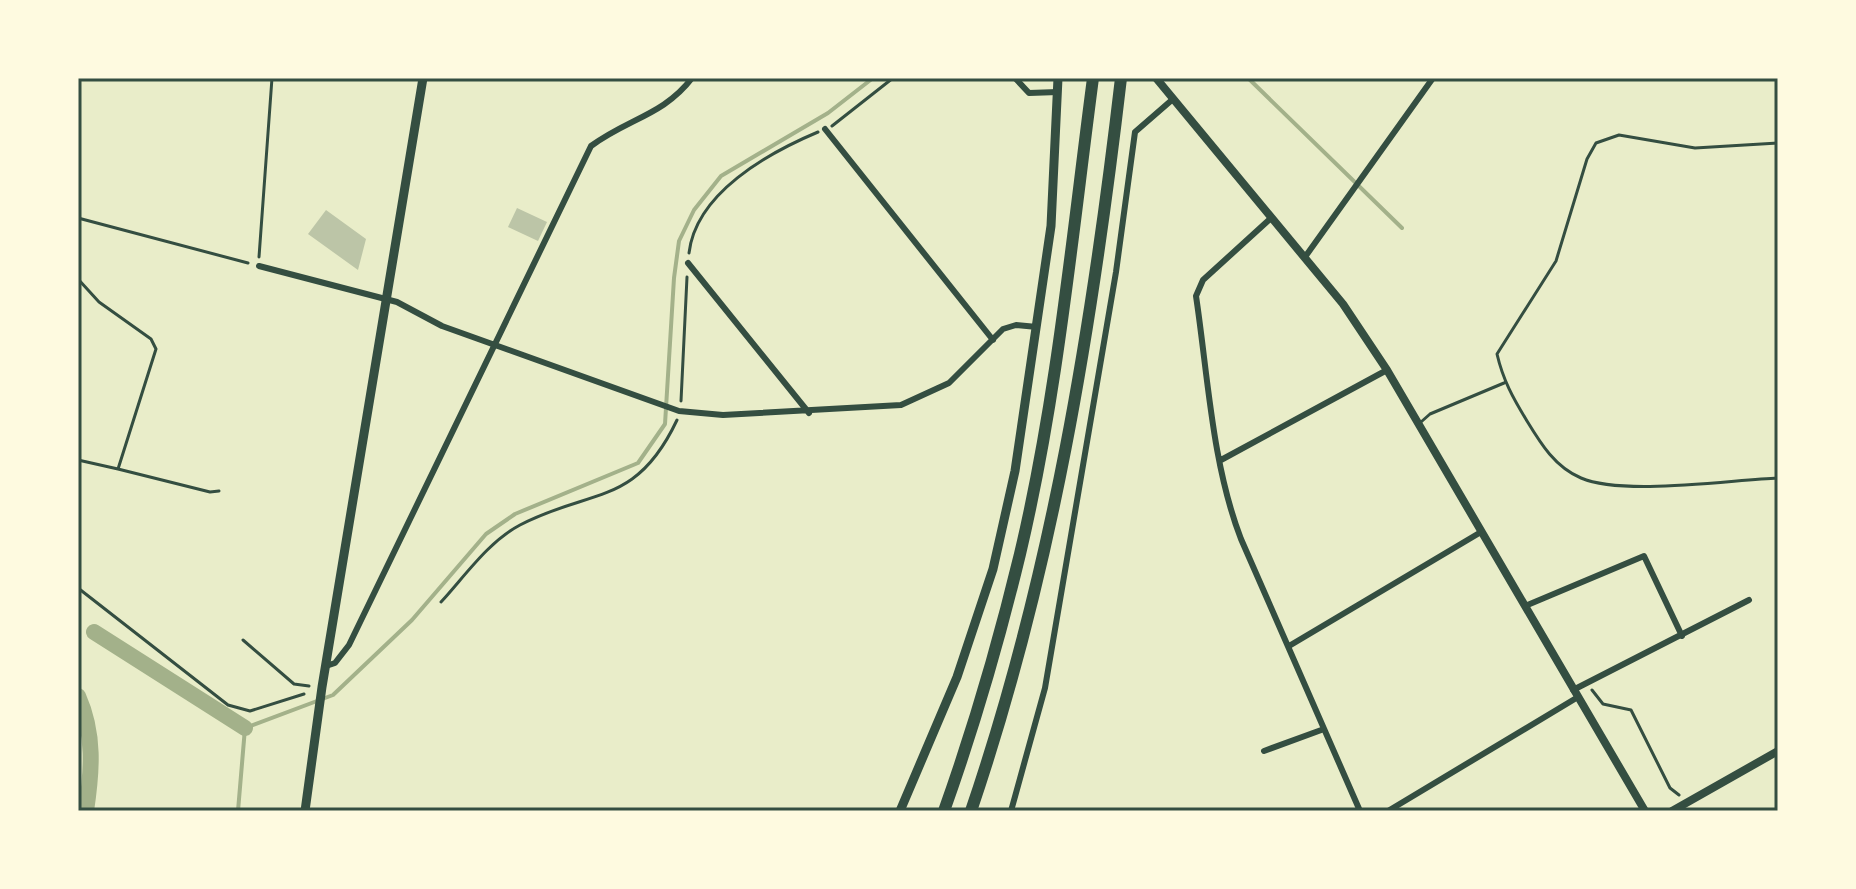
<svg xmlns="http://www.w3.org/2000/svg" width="1856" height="889" font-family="Commissioner,sans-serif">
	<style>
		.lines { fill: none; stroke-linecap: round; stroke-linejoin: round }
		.stream { stroke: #a3b18a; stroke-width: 4 }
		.canal { stroke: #a3b18a; stroke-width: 16 }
		.building { fill: #bcc5a7 }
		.path { stroke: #344e41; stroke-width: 3 }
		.service { stroke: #344e41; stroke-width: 3 }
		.minor { stroke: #344e41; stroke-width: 6 }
		.tertiary { stroke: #344e41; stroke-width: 8 }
		.secondary { stroke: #344e41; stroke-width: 9 }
		.motorway { stroke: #344e41; stroke-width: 12 }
		.neatline { fill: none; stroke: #344e41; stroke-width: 3 }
	</style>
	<rect width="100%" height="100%" fill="#e9edc9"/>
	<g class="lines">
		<path class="stream" d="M1248,78l154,150
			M238,811l7,-83 88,-33 79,-75 74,-86 29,-20 123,-51 27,-39 9,-146 5,-37 15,-31 27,-34 107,-63 45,-35"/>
		<path class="canal" d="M94,632l151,96
			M78,696c17,38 14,75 8,115"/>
	</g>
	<path class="building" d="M517,208l30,14 -9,19 -30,-14z
		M326,210l40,29 -8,31 -50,-36z"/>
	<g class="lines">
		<path class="path" d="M832,126l61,-48
			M78,218l170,45
			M689,253c7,-60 79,-100 129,-121
			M259,257l13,-179
			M78,279l21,23 52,37 5,10 -38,120 -40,-9
			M681,401l6,-124
			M118,469l92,23 9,-1
			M78,588l150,117 22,6 54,-17
			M441,602c24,-26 47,-60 79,-77 71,-37 116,-18 157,-105
			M243,640l51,44 15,2
			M1592,690l11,14 28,6 39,78 9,7"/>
		<path class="service" d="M1778,143l-83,5 -76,-13 -23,8 -9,16 -31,102 -59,93c6,26 16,44 30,67 14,23 28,46 54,57 42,18 148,2 197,0
			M1421,422l9,-8 74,-31"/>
		<path class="minor" d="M1015,78l14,15 29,-1
			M825,129l168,211
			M1270,219l-67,61 -7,16c12,80 16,168 45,243l119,272
			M1305,257l128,-179
			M688,263l121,150
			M259,266l138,36 45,24 237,85 44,4 178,-10 48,-22 54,-54 13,-4 21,2
			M1221,460l166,-90
			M1525,606l119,-50 38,80
			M1289,646l192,-114
			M326,666l9,-3 14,-18 242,-499c36,-27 73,-31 101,-68
			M1573,690l176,-90
			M1264,751l60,-22
			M1011,811l34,-123 71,-416 19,-140 38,-33
			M1388,811l190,-114"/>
		<path class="tertiary" d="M1156,78l187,226 44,66 258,441
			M1672,811l106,-60"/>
		<path class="secondary" d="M305,811l17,-124 101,-609
			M900,811l57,-134 36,-108 22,-98 36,-245 7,-148"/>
		<path class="motorway" d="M944,811c30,-84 55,-170 76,-257 37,-156 52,-317 73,-476
			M971,811c81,-238 121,-484 150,-733"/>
	</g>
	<rect width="1856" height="889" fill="none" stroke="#fefae0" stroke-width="160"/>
	<rect x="80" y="80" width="1696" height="729" class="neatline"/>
</svg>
